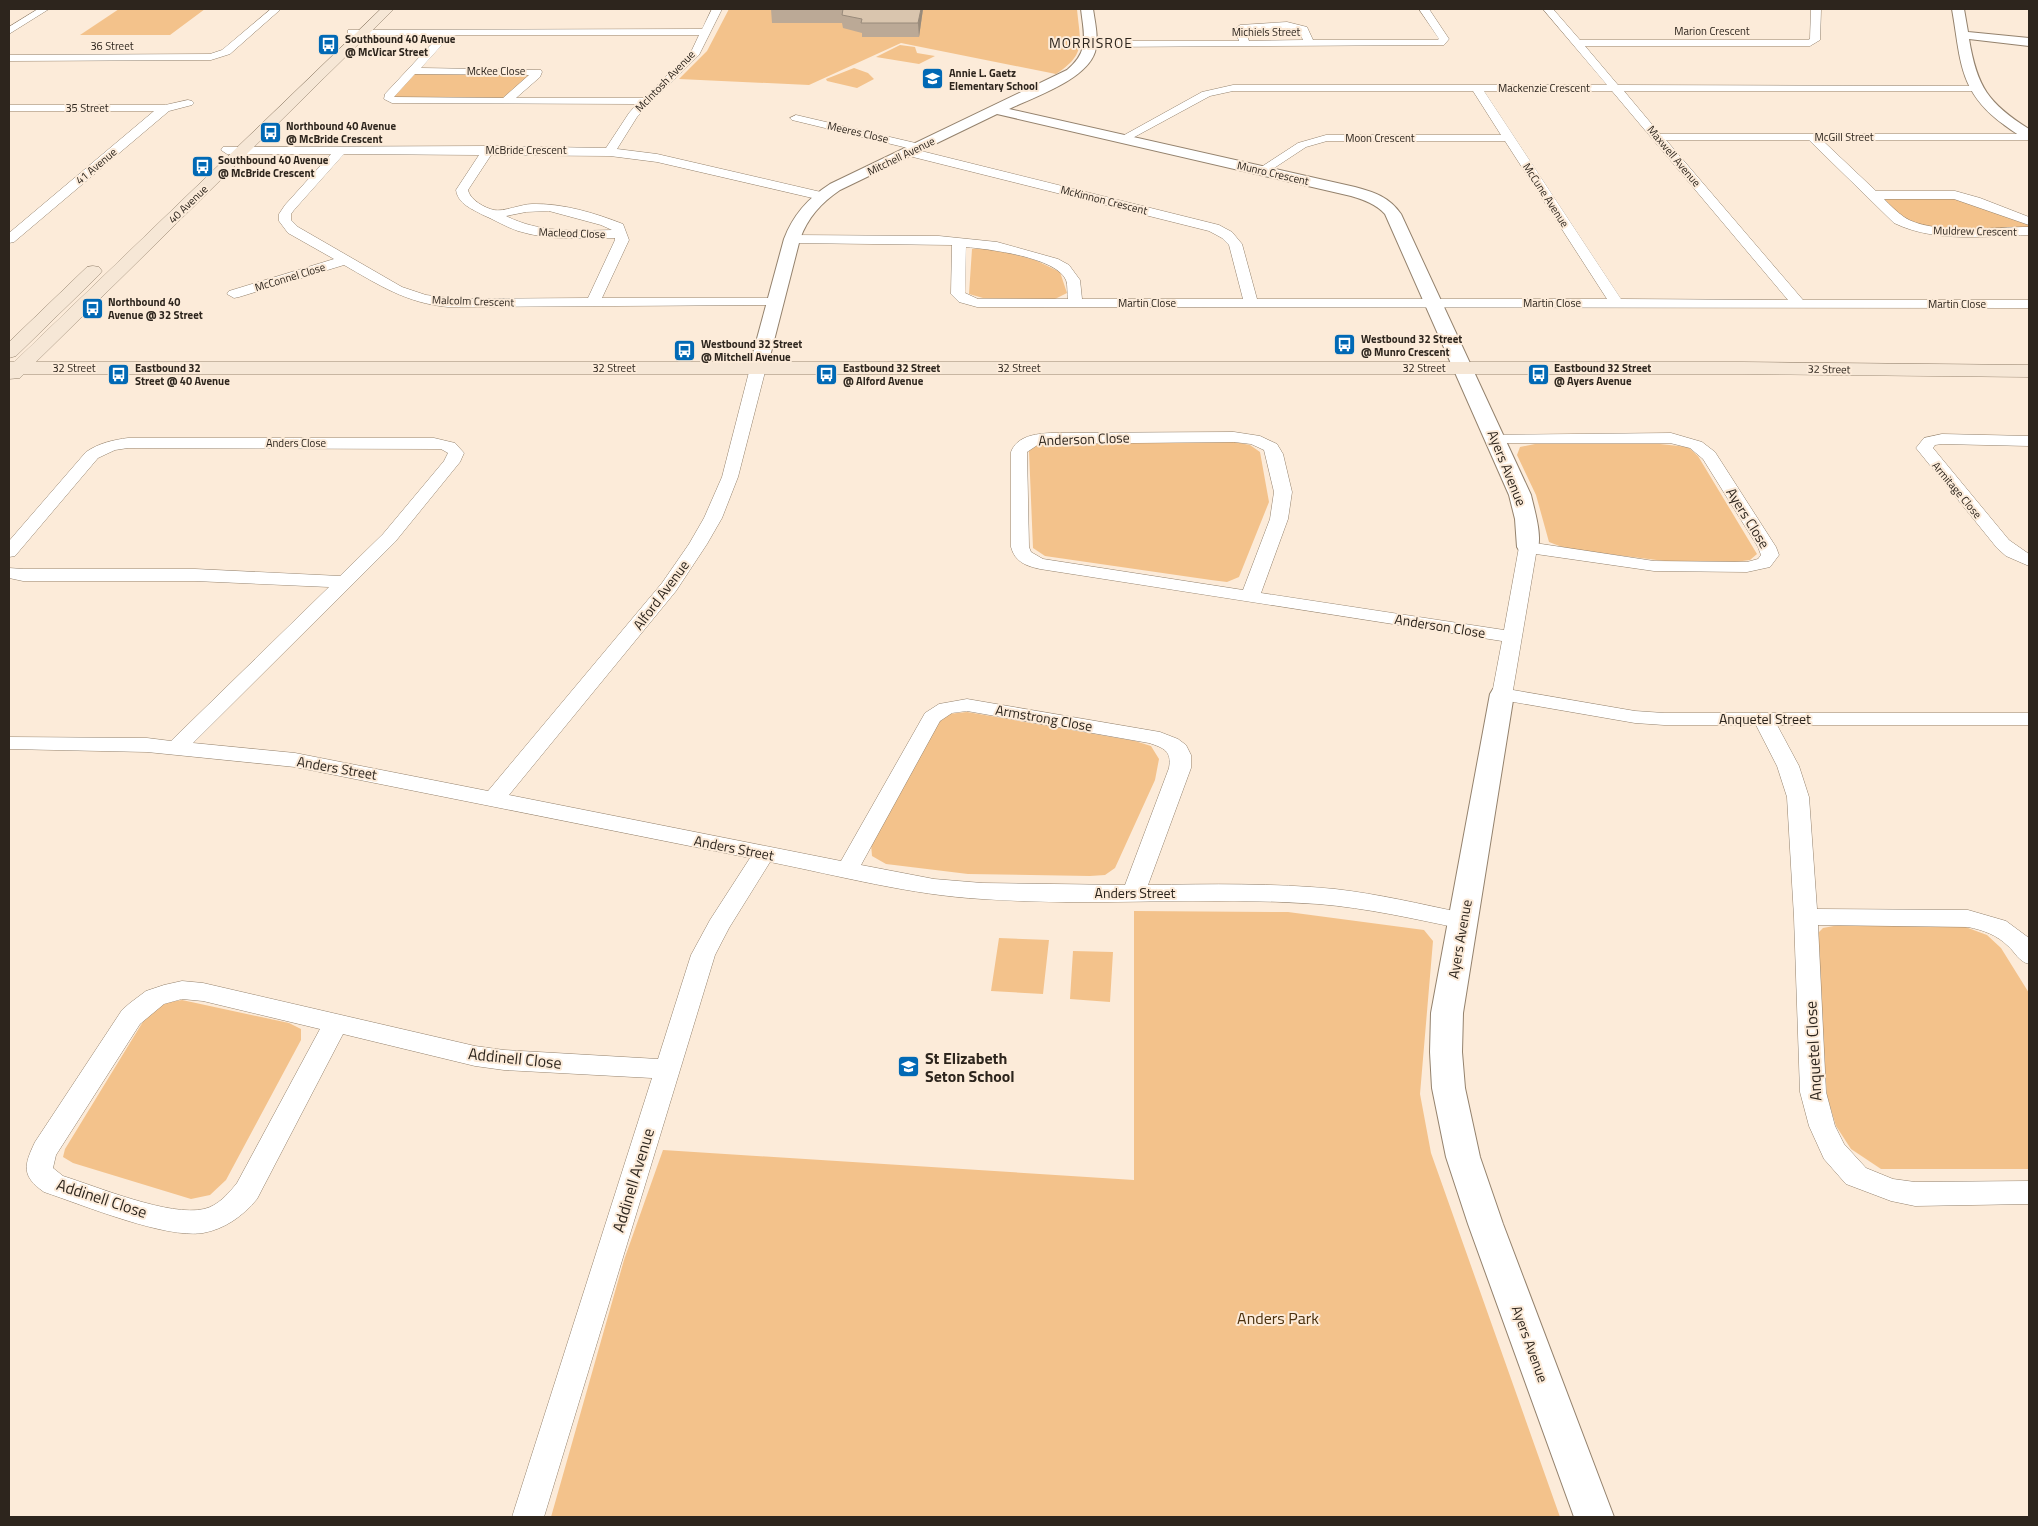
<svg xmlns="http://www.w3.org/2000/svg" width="2038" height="1526" font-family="'Titillium Web',sans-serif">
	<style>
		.green { fill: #f3c28b }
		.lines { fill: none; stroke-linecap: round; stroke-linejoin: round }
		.minor-casing { stroke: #94826d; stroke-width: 1 }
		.tertiary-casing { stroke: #94826d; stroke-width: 2 }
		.secondary-casing { stroke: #94826d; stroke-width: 1 }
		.minor { fill: #fff; fill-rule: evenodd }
		.tertiary { fill: #fff; fill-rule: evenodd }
		.secondary { fill: #f6e7d6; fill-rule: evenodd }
		.wall { fill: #bba996 }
		.shaded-wall { fill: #988a7a }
		.building { fill: #d9c5ae; stroke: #988a7a }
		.labels { text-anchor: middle; stroke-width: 4; stroke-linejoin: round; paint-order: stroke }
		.far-street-label { font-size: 11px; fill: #2d251d; stroke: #fcebd9 }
		.far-poi-label { font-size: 11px; font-weight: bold; fill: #2d251d; stroke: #fcebd9; text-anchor: start }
		.far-quarter-label { font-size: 14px; letter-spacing: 1px; fill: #2d251d; stroke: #fcebd9 }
		.street-label { font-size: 14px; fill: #2d251d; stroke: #fcebd9 }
		.near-street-label { font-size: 16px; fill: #2d251d; stroke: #fcebd9 }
		.near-poi-label { font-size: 16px; font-weight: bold; fill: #2d251d; stroke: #fcebd9; text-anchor: start }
		.near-park-label { font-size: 16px; fill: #4a300d; stroke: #fcebd9 }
	</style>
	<rect width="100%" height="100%" fill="#fcebd9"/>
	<path class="green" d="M119,9h86l-35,26h-90z
		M729,9h348c3,33 10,45 -21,65l-155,-31 -92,42 -130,-6 28,-28z
		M900,45l15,2 2,6 18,3 -16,8 -43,-7z
		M854,68l14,5 6,6 -17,9 -30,-7 -1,-2z
		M413,71h122l-29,30h-110l-7,-5z
		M1946,194l30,7 53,20v10h-91l-19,-3 -45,-33z
		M989,248l46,12 25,12 7,21 -12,6 -72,-1 -14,-4 3,-45z
		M1235,442l15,3 10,7 9,50 -30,75 -12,5 -16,-2 -166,-24 -12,-8 -4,-97 6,-6 12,-2z
		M1535,444h125l28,3 10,9 59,98 -7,6 -15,2h-62l-106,-13 -18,-7 -13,-47 -19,-40 3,-8z
		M967,712l168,29 16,5 8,13 -4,21 -40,88 -10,7 -15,1 -122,-2 -82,-10 -14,-8 -1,-12 66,-121 11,-9z
		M1134,911l154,1 136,18 9,11 -13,153 11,59 129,364h-1009l73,-257 39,-110 471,30z
		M1839,925h121l27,10 14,13 28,45v176h-148l-30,-20 -15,-23 -9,-30 -11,-161 7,-7z
		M999,938l50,2 -6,54 -52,-3z
		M1073,951l40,1 -3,50 -40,-3z
		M182,1000l107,23 12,6v11l-75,140 -16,15 -19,4 -118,-36 -10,-6 2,-8 79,-129 14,-16z"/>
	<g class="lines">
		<defs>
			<path id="minor" d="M38,9h11l-40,25v-7z
				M271,9h10l-51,45 -19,6 -202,1v-6l201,-1 12,-4z
				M712,9h10l-23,46 -62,62 -20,32 40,5 164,38 4,1 2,3 -2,3 -4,1 -164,-38 -47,-6 -119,-1 -23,35c2,10 17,18 26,20 9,2 28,-6 38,-6 30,-1 63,9 91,20l6,16 -27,58h173l5,1 2,3 -2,3 -332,2c-42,-4 -69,-22 -104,-42l-105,32 -5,1 -7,-4 2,-3 105,-32 -46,-26 -9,-12v-7l6,-9 46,-51h-104l-6,-4 2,-3 265,-1 118,2 23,-35 8,-9 -245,-1 -8,-4 1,-5 55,-59h-88l-4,-1v-4l354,-1zM451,35h248l-8,17 -47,46h-128l24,-21 2,-5 -1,-2 -120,-2zM415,74l114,1 -26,23 -109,-1zM344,154l135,1 -23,35c2,14 16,19 27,25 12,5 23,12 35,16 32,10 64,7 97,7v2l-27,58 -132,1 -30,-4 -24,-8 -104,-60 -7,-7v-6l3,-4zM549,211l52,14 11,5c-37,1 -72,3 -106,-14l20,-4z
				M1419,9h10l20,30 -5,6 -353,2 -5,-3 5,-3h148l-4,-12 5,-4 47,-3 20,5 6,13h124l2,-1zM1287,28l12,3 4,9 -54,1 -4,-11z
				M1543,9h10l27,31h228l2,-1 1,-30h10l-1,31 -10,6h-225l33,39 362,1 1,2 -1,2 -4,1h-352l36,43h369v6h-207l54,51h79l25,7 49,19v8l-75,-26h-70c6,6 13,13 20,18 26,18 93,10 125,10v8c-44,1 -94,8 -135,-12l-85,-83h-143l137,160h226v8l-1052,-1 -18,-5 -8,-8 1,-49 -160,-2 -7,-4 7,-4 147,1 58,6 61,17 11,6 11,15 2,19h161l-14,-54 -7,-7 -13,-7 -304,-76 -2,-3 6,-4 310,77 13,7 10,12 15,55h350l-102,-158h-178l-21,6 -41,27 -4,1 -6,-4 43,-28 28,-8h175l-28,-44h-240l-23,5 -83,45 -4,1 -6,-3 85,-47 31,-7h374zM1484,91h128l176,209 -167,-1zM966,247c22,2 90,10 100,33 2,5 1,13 2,19h-90l-13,-6z
				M188,100l4,1 2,2 -2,2 -23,6 -155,131 -5,1v-10l145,-122h-145v-6h156z
				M796,115l128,30 2,2 -6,4 -128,-31 -2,-2z
				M758,363l5,2 3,3 -28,109 -16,41 -15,26 -31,47 -167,204 332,66 84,-148 14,-9 28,-5 193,33 18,7 8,6 5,10v13l-43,117c63,-1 125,-2 187,4 43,5 86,15 128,24l8,2 4,6 -4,6 -8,2c-48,-10 -96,-21 -145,-25 -112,-8 -224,3 -336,-5 -71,-4 -142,-23 -212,-37l-41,66 -14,27 -171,562h-32l140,-439 -148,-8 -29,-4 -132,-32 -86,165c-14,17 -32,30 -54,34 -38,6 -120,-28 -159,-41 -23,-16 -20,-27 -9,-50l87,-132 8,-7 16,-12 18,-6 18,-4 21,2 272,63 29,4 154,9 33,-104 19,-35 40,-62 -455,-91 -148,-15 -138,-3v-12l138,1 24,3 158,-154 -134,-6h-172l-14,-3v-10l14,1h172l145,7 43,-42 61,-73 4,-8 -7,-4 -313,-1 -13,2 -17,8 -83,98 -6,1v-16l77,-89c13,-9 27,-12 42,-14h306l21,5 9,10 -4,9 -65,80 -202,201 102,10 193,38 174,-208 27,-39 15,-26 18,-41 28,-109 3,-3zM967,711l182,32c15,5 23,8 20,25l-44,117 -143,-2 -48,-4 -73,-14 79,-144 12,-8zM182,999l21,2 117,28 -83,154c-8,10 -19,23 -33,26 -34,8 -106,-22 -141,-33l-10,-8 3,-13 84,-131 24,-20z
				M1234,432l26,4 17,8 6,10 9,38 -4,27 -27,74 243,37 15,-83 3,-4 6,-1 126,19 93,1 11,-3 3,-4 -3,-8 -55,-88 -13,-11 -20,-5h-175l-6,-2 -2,-3 2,-3 182,-2 31,9 13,10 61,95 3,8 -9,12 -23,5 -93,-1 -118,-17 -23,136 122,21 29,2h365v12h-252l22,41 10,31 8,112 151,1 38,11 23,17v26c-11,-3 -13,-11 -21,-18 -11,-11 -25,-16 -40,-19l-150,-2 8,167 9,34 9,18 22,24 27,11 22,3 114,-1v23l-114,2 -24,-5 -45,-17 -22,-25 -15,-33 -9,-34 -6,-175 -7,-120 -10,-31 -21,-41h-92l-29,-2 -133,-23 -7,-2 -3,-4 10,-53 -462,-72c-14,-3 -25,-7 -29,-22v-95c6,-16 24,-18 39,-19zM1234,442l17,2 13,6 10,42 -4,27 -27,71 -200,-31 -12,-7 -2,-5 -2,-95 12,-8z
				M1942,434l87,2v10l-87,-2 -7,1 -2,3 76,92 20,14v12l-23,-10 -9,-8 -81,-100 8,-10z"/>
			<path id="tertiary" d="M1081,9h12c2,14 6,29 2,43 -9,28 -61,45 -86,57l346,78c19,5 34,10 46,27l130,281c3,14 13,45 5,57l-8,2 -8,-2 -3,-5 -2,-28 -6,-24 -124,-281c-9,-10 -21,-14 -34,-18l-354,-82 -157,76c-19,13 -32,27 -40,49l-33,129 -2,4 -7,2 -7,-2 -2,-4 35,-129c9,-24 24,-41 46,-55l237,-114c23,-19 17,-35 14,-61z
				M1952,9h12l4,23 61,6v8l-60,-7c8,48 19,64 60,90v10c-9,-2 -18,-9 -26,-15 -45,-33 -42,-65 -51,-115z
				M1502,687l9,2 3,5 -51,319 -1,39 3,36 15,69 23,67 111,293h-40l-106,-293 -22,-67 -14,-69 -2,-36 1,-39 59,-319 3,-5z"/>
			<path id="secondary" d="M381,9h13l-358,353h1706l287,3v12l-287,-3h-1718l-4,4 -11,1v-17h5z
				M93,266l6,1 3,4 -3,4 -83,81 -7,2v-16l78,-75z"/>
		</defs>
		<use href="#minor" class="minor-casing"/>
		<use href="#tertiary" class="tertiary-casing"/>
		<use href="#secondary" class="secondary-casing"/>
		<use href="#minor" class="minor"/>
		<use href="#tertiary" class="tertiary"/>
		<use href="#secondary" class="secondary"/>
	</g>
	<path class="wall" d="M771,9h152l-4,28h-57v-4l-19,-5 -1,-5h-70z"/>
	<path class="shaded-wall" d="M921,9h2l-4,28 -1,-14z"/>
	<path class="building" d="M771,9h150l-3,14h-57l1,-4 -20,-4 1,-6z"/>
	<defs>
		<symbol id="bus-square" viewBox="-11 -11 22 22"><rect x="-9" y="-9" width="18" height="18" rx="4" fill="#0169b5" stroke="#fcebd9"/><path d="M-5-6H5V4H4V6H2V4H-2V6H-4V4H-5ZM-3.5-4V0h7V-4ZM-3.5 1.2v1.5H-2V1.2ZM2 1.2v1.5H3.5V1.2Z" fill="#fff"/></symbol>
		<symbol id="school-square" viewBox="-11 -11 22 22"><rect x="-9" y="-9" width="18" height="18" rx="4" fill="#0169b5" stroke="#fcebd9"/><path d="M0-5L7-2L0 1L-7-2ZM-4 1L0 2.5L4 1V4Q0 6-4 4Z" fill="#fff"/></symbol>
	</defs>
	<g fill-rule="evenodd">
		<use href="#bus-square" x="316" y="32" width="25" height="25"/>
		<use href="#school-square" x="920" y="66" width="25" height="25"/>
		<use href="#bus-square" x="258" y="120" width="25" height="25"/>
		<use href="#bus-square" x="190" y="154" width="25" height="25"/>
		<use href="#bus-square" x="80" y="296" width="25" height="25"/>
		<use href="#bus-square" x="1332" y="332" width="25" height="25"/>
		<use href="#bus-square" x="672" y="338" width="25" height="25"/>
		<use href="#bus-square" x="106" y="362" width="25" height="25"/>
		<use href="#bus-square" x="814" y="362" width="25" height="25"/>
		<use href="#bus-square" x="1526" y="362" width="25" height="25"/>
		<use href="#school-square" x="896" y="1054" width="25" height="25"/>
	</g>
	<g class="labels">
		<g class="far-street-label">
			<text x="1712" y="35">Marion Crescent</text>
			<text x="1266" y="36">Michiels Street</text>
			<text x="112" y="50">36 Street</text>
			<text x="496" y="75">McKee Close</text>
			<text transform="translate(665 81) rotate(-46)" y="4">McIntosh Avenue</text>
			<text x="1544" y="92">Mackenzie Crescent</text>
			<text x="87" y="112">35 Street</text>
			<text transform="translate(858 132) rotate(13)" y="4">Meeres Close</text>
			<text x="1844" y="141">McGill Street</text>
			<text x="1380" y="142">Moon Crescent</text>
			<text x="526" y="154">McBride Crescent</text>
			<text transform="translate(901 156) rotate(-26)" y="4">Mitchell Avenue</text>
			<text transform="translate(1674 156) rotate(50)" y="4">Maxwell Avenue</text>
			<text transform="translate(96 166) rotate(-40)" y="4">41 Avenue</text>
			<text transform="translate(1273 173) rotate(13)" y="4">Munro Crescent</text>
			<text transform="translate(1546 195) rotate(57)" y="4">McCune Avenue</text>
			<text transform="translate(1104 200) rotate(14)" y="4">McKinnon Crescent</text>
			<text transform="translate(188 204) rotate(-44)" y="4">40 Avenue</text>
			<text transform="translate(1975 231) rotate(1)" y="4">Muldrew Crescent</text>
			<text transform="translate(572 233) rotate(2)" y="4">Macleod Close</text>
			<text transform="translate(290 277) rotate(-17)" y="4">McConnel Close</text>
			<text transform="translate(473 301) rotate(2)" y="4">Malcolm Crescent</text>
			<text x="1147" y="307">Martin Close</text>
			<text x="1552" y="307">Martin Close</text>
			<text x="1957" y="308">Martin Close</text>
			<text x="74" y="372">32 Street</text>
			<text x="614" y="372">32 Street</text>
			<text x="1019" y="372">32 Street</text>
			<text x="1424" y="372">32 Street</text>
			<text transform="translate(1829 369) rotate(1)" y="4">32 Street</text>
			<text x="296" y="447">Anders Close</text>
			<text transform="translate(1957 490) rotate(50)" y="4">Armitage Close</text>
		</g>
		<g class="far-poi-label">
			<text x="345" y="43">Southbound 40 Avenue<tspan x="345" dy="13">@ McVicar Street</tspan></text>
			<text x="949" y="77">Annie L. Gaetz<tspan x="949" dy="13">Elementary School</tspan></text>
			<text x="286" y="130">Northbound 40 Avenue<tspan x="286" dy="13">@ McBride Crescent</tspan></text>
			<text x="218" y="164">Southbound 40 Avenue<tspan x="218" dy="13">@ McBride Crescent</tspan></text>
			<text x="108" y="306">Northbound 40<tspan x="108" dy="13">Avenue @ 32 Street</tspan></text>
			<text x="1361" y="343">Westbound 32 Street<tspan x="1361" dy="13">@ Munro Crescent</tspan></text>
			<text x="701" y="348">Westbound 32 Street<tspan x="701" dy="13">@ Mitchell Avenue</tspan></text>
			<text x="135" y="372">Eastbound 32<tspan x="135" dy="13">Street @ 40 Avenue</tspan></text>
			<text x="843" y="372">Eastbound 32 Street<tspan x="843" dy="13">@ Alford Avenue</tspan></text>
			<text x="1554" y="372">Eastbound 32 Street<tspan x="1554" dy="13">@ Ayers Avenue</tspan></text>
		</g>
		<g class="far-quarter-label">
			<text x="1091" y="48">MORRISROE</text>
		</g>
		<g class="street-label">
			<text transform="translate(1084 439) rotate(-2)" y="5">Anderson Close</text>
			<text transform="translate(1507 468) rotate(68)" y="5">Ayers Avenue</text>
			<text transform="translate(1748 518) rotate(58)" y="5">Ayers Close</text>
			<text transform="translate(661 595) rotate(-53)" y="5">Alford Avenue</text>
			<text transform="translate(1440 626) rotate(9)" y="5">Anderson Close</text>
			<text transform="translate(1044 718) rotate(10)" y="5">Armstrong Close</text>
			<text x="1765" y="724">Anquetel Street</text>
			<text transform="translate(337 768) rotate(10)" y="5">Anders Street</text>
			<text transform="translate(734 848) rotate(11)" y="5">Anders Street</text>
			<text x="1135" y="898">Anders Street</text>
			<text transform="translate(1460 939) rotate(-80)" y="5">Ayers Avenue</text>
			<text transform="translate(1530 1344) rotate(70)" y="5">Ayers Avenue</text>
		</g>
		<g class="near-street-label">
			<text transform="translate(1813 1051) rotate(-93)" y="6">Anquetel Close</text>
			<text transform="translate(515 1058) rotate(6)" y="6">Addinell Close</text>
			<text transform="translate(633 1180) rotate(-73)" y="6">Addinell Avenue</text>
			<text transform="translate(102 1198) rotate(18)" y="6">Addinell Close</text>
		</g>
		<g class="near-poi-label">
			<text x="925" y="1064">St Elizabeth<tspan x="925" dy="18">Seton School</tspan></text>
		</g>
		<g class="near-park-label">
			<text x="1278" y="1324">Anders Park</text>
		</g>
	</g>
	<rect width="2038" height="1526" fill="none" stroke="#2d251d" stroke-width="20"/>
</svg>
